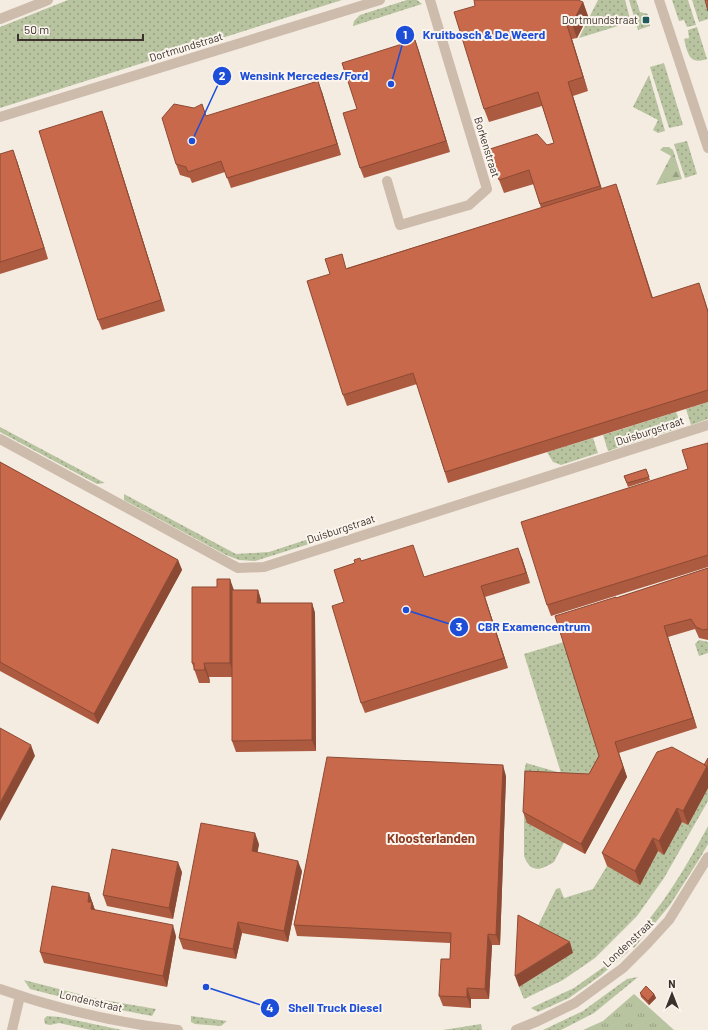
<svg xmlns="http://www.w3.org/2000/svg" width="708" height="1030" font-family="Barlow,sans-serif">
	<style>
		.grass { fill: url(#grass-dots) }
		.forest { fill: url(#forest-firs) }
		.park { fill: url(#park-tufts) }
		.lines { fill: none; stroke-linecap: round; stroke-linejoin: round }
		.minor { stroke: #cdbbac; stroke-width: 10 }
		.tertiary { stroke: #cdbbac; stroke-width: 10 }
		.wall { fill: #ac5a40 }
		.shaded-wall { fill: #8c4a34 }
		.building { fill: #c8694b; stroke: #8c4a34 }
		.poi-dot { fill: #1f5a5e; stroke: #fbf5ee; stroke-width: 1.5 }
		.labels { text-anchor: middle; stroke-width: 4; stroke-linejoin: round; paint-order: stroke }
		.poi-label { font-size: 11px; fill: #3b302b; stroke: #fbf5ee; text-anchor: end }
		.street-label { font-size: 11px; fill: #3b302b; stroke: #fbf5ee }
		.quarter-label { font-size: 13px; font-weight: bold; fill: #8c3b22; stroke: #fbf5ee }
		.leader { fill: none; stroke: #1d4ed8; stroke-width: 1.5 }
		.callout-dot { fill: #1d4ed8; stroke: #fbf5ee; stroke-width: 1.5 }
		.mark-label { font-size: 12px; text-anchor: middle; font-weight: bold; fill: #fff }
		.callout-label { font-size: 12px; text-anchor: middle; font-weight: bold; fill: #1d4ed8; stroke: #fbf5ee; stroke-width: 4; stroke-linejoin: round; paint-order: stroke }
	</style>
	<defs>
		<pattern id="grass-dots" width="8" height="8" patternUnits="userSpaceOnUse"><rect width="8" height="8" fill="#b8c4a0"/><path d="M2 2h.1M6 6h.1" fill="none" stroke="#97a083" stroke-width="1.8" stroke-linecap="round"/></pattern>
		<pattern id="forest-firs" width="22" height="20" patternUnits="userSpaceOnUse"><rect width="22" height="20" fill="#b8c4a0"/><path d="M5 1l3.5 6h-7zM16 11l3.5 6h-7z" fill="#97a083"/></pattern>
		<pattern id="park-tufts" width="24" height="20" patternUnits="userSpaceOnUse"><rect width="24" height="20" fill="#b8c4a0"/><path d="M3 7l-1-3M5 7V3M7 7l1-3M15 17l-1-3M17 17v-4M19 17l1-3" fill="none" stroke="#97a083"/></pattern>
	</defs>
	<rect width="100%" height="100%" fill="#f4ebe1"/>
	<path class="grass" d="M68,0h274l-342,108v-81z
		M407,0h10l5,4 -69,22 1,-5 6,-6z
		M598,0h27l6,22 -52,16z
		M629,0h7l4,12 8,2 2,12 -12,4z
		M672,0h16l8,25 -9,2 -3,-7 -5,1z
		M692,0h13l3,9v10l-9,3z
		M697,27l10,32c-18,6 -19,-5 -23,-20l5,-1 -1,-8z
		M664,63l19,62 -14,3 -19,-61z
		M649,75l16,56 -7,2 -5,-3 5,-10 -25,-13z
		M687,141l10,33 -12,4 -11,-34z
		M708,402v17l-17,6 -5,-16z
		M676,412l6,15 -74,24 -5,-16z
		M0,427l105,56 -8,1 -97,-52z
		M593,438l5,15 -37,12 -8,-3 -6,-10z
		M124,494l112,60 33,-2 55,-18 5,-1 -1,5 -73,23 -16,-1 -13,-5 -102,-55z
		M699,640l9,2v11l-9,3 -4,-12z
		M564,642l39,124 -49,96c-13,8 -23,12 -30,-6v-84l2,-9 35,10 -37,-119z
		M708,788v13l-44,77 -27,38 -42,42 -32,22 -39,19 -5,-12 54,-34 -38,-21 21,-43 4,-1 4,10 29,-9 14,-23 51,-15 6,3 18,-32z
		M708,826v18l-8,14 -30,47 -36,43 -6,-5c34,-35 57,-74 80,-117z
		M625,946l4,5 -29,25 -31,22 -31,14 -7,-4 43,-20 31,-22z
		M638,977l-44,36 -33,17h-18l40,-19 44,-32z
		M24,980l74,19 58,10 -4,7 -63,-12 -59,-15z
		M47,1016l13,1 62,13h-31l-32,-7 -9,2 -5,-1 -1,-5z
		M191,1016l36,5 -6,5 -26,-2 -4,-2z
		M481,1024l1,6h-39z"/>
	<path class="forest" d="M663,147h6l4,3 9,29 -26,6 15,-29 -11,-6z"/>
	<path class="park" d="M634,994l40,36h-91l20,-9z"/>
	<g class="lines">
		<path class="minor" d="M659,0l49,148
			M0,117l380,-117
			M387,181l13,44 69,-20 18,-16 -57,-189
			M0,439l238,129 26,-1 444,-142
			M0,989c57,20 118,34 178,41
			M12,1030l8,-34
			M516,1030l22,-9 37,-18 48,-35 25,-25 21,-23 39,-63"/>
		<path class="tertiary" d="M0,19l48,-19"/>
	</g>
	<path class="wall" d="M583,2l5,14 -11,22 -5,1 16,52 -15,5 29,93 18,6 33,103 50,-4 5,16v92l-260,81 -31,-99 -70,22 -4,-11 4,-127 194,-60 -7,-24 -30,9 -5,-13 48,-35 7,-2 -12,-37 -53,16 -5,-13z
		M415,40l35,112 -86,26 -4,-10 -3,-59z
		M322,92l19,63 -110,33 -6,-16 -33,11 -2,-5 -10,-3 -4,-11 30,-48z
		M106,122l59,189 -63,19 -4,-10z
		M0,154l17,7 31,98 -48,15z
		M708,443v124l-157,49 -4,-11 141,-136z
		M0,462l178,98 4,10 -84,154 -98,-53z
		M646,469l4,11 -22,7 -4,-11z
		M522,558l8,25 -45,14 23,71 -143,45 -4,-10 -17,-101 11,-39 6,-2 63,16z
		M708,568v72l-9,-2 -4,-9 -27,8 29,91 -78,25 8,24 -42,77 -58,-31 -4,-11 66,-38 10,-18 17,-158z
		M235,590h23l3,10v3h51l3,10 1,138 -80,1 -4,-11v-64h-23l1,6h-11l-7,-20z
		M708,758v30l-20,37 -6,-3 -18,33 -6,-4 -18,34 -33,-19 -5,-13 102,-88z
		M506,776l-6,169h-8l-3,54h-18v9l-28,-2 -4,-10 11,-37v-16l-153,-7 -3,-11z
		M259,844l-2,9 45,18 -14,71 -46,-9 -6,26 -53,-10 -4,-11z
		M182,872l-9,47 -66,-13 -4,-11z
		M89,893l6,17 81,26 -9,51 -123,-24 -4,-11z
		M640,993l14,1 2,4 -7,7 -8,-8z"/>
	<path class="shaded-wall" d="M583,2l5,14 -11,22 -5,-14z
		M567,25l5,14 16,52 -5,-14z
		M415,40l4,11 31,101 -4,-11z
		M318,81l4,11 19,63 -4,-11z
		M568,82l5,14 32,104 -5,-14z
		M102,111l4,11 59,189 -4,-11z
		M13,150l4,11 31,98 -4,-11z
		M616,184l4,11 36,114 -4,-11z
		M518,548l4,10 8,25 -4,-10z
		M178,560l4,10 -84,154 -4,-10z
		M230,579l5,14v84l-5,-14z
		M481,586l4,11 23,71 -4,-10z
		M258,590l3,10v14l-4,-11z
		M312,603l3,10 1,138 -4,-11z
		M664,626l4,11 29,91 -4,-10z
		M204,663l5,14 1,6 -5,-13z
		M615,742l12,35 -42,77 -4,-10z
		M31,745l4,11 -35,65v-18z
		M503,765l3,11 -6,169 -4,-10z
		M707,766l1,3v19l-20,37 -5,-14z
		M677,808l5,14 -18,33 -5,-14z
		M255,833l4,11 -3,18 -4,-11z
		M653,838l5,13 -18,34 -5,-14z
		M298,861l4,10 -14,71 -4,-11z
		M178,862l4,10 -9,47 -4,-11z
		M89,893l7,20 -1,7 -7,-18z
		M238,922l4,11 -6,26 -3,-10z
		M173,925l3,11 -9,51 -4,-11z
		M488,934l4,11 -3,54 -4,-10z
		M570,942l3,11 -54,34 -4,-11z
		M467,988l4,11v9l-4,-11z
		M654,994l2,4 -7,7 -1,-4z"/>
	<path class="building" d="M474,0h104l5,2 -11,22 -5,1 16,52 -15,5 32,104 -60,18 -11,-34 -30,10 -9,-31 47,-15 10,11 7,-2 -16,-51 -54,17 -30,-97 21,-6z
		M705,0h3v11z
		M415,40l31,101 -86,27 -17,-55 14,-4 -15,-46z
		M318,81l19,63 -110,34 -6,-17 -33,11 -2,-5 -10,-3 -14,-46 12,-14 20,4 8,-4 4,12z
		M102,111l59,189 -63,20 -59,-189z
		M13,150l31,98 -44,14v-108z
		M616,184l36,114 47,-15 9,29v78l-263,82 -32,-99 -70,22 -36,-114 23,-7 -5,-15 17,-5 4,15z
		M708,443v112l-161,50 -26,-83 167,-53 -6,-19z
		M0,462l178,98 -84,154 -94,-52z
		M646,469l3,8 -22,6 -3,-7z
		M413,545l11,32 94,-29 8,25 -45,13 23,72 -143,45 -29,-97 12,-4 -10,-32 21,-7 -1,-3 6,-2 1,3z
		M708,568v61l-5,1 -7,-3 -5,-8 -27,7 29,92 -78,24 8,25 -42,77 -58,-32 2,-41 64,3 10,-18 -44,-140 61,-19v1z
		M217,579h13v84h-26l1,7h-11v-7h-2v-76h25z
		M232,590h26l-1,13h55v137l-80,1z
		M0,728l31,17 -31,58z
		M672,747l35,19 -24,45 -6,-3 -18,33 -6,-3 -18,33 -33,-18 55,-101z
		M327,757l176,8 -7,170 -8,-1 -3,55 -18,-1v9l-28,-1 2,-37h9l1,-26 -157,-8z
		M708,758v9l-4,-2z
		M201,823l54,10 -3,18 46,10 -14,70 -46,-9 -5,27 -54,-11z
		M112,849l66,13 -9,46 -66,-13z
		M52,886l37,7 -1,9h4l-1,7 82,16 -10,51 -123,-24z
		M518,915l52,27 -55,34z
		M646,986l8,8 -6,7 -8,-8z"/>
	<rect class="poi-dot" x="642" y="16" width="8" height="8" rx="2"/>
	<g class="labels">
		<g class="poi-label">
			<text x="638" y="24">Dortmundstraat</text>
		</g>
		<g class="street-label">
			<text transform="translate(186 47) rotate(-17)" y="4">Dortmundstraat</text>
			<text transform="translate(487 147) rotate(73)" y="4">Borkenstraat</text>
			<text transform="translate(650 431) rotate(-18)" y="4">Duisburgstraat</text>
			<text transform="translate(341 529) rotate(-18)" y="4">Duisburgstraat</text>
			<text transform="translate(628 943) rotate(-43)" y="4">Londenstraat</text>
			<text transform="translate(91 1001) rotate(13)" y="4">Londenstraat</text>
		</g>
		<g class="quarter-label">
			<text x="431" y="843">Kloosterlanden</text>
		</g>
	</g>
	<path class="leader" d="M391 84L405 35M192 141L222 76M406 610L459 627M206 987L270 1008"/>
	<g class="callout-dot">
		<circle cx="391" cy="84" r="4"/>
		<circle cx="192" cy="141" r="4"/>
		<circle cx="406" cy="610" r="4"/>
		<circle cx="206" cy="987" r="4"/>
		<circle cx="405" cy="35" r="10"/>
		<circle cx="222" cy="76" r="10"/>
		<circle cx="459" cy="627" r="10"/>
		<circle cx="270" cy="1008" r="10"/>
	</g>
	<g class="mark-label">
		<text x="405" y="39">1</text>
		<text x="222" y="80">2</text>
		<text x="459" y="631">3</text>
		<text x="270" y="1012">4</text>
	</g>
	<g class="callout-label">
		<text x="484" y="39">Kruitbosch &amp; De Weerd</text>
		<text x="304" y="80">Wensink Mercedes/Ford</text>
		<text x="534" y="631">CBR Examencentrum</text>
		<text x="335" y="1012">Shell Truck Diesel</text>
	</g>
	<g transform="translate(672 994)" stroke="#fbf5ee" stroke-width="3" paint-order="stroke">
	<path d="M0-3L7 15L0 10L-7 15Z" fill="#3b302b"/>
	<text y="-6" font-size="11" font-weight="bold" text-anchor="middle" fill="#3b302b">N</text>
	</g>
	<path d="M18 34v6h125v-6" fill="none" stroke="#3b302b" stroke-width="2"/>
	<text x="24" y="34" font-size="12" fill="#3b302b" stroke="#fbf5ee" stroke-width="3" paint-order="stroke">50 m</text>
</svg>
